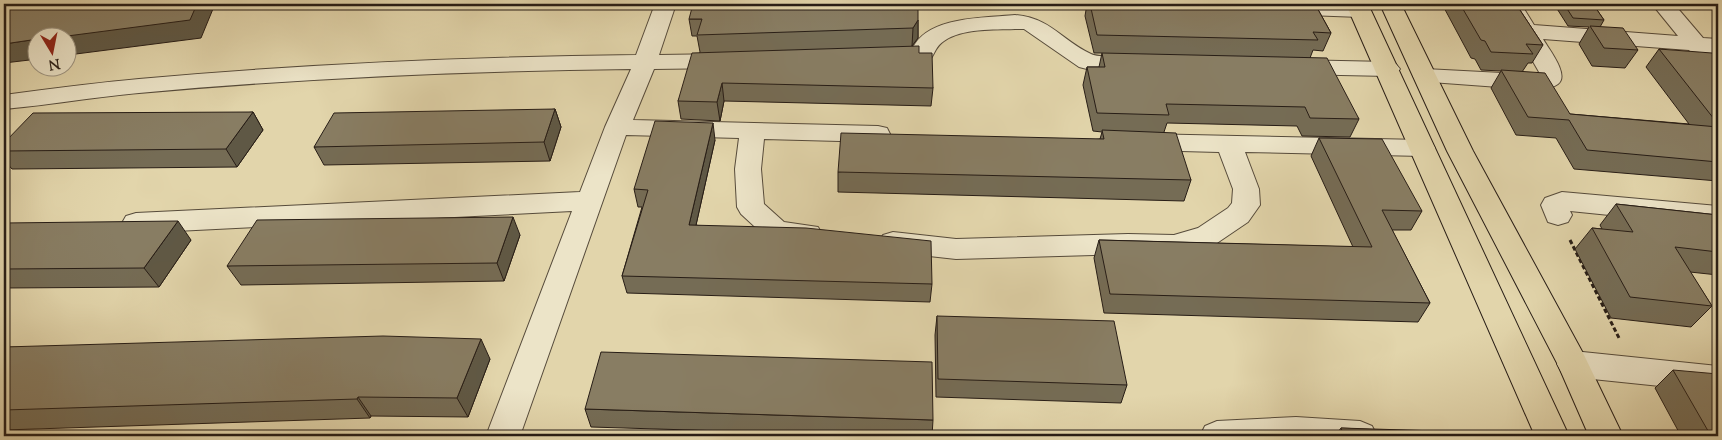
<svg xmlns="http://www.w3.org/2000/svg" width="1722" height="440" font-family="'Sorts Mill Goudy',serif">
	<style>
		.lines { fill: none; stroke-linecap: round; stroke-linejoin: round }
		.minor-casing { stroke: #564b3b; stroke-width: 2 }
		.major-casing { stroke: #271d16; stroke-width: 2 }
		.path { stroke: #271d16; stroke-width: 3; stroke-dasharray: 4.5 2.5; stroke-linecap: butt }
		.minor { fill: #ece4c8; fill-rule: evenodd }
		.major { fill: #e2d5ab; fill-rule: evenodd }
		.wall { fill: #756c55; stroke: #271d16 }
		.shaded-wall { fill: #5f5845; stroke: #271d16 }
		.building { fill: #887d63; stroke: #271d16 }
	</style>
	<rect width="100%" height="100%" fill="#e2d5ab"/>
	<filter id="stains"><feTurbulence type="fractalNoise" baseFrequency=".004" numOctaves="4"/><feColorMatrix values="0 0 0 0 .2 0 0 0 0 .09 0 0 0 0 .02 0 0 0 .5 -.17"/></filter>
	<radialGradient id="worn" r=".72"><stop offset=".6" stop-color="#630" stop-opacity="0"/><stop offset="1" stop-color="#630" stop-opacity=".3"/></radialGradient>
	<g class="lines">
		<defs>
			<path id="minor" d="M655,4h21l-17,51 66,-1 8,2 3,5 -3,5 -8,2 -71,1 -21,51 245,6 9,2 3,6 -3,6 -9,2 -114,-3 -3,30 3,35 20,18 34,5 4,7 -4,7 -10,3 -41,-6 -26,-24 -4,-7 -2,-38 4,-31 -113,-3 -106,301h-34l86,-225 -436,22 -10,-3 -4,-7 4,-7 10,-3 444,-21 25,-65 26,-58c-164,2 -328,9 -492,24 -45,4 -90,12 -135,16v-14c45,-6 90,-12 135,-16 165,-15 331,-22 497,-24z
				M1273,4l87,1 8,1 3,5 -3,5 -8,1 -79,-3 -8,-1 -3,-5z
				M1500,4h21l13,21 144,11 -26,-32h22l29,34 15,1v14h-2l2,2v21l-8,-2 -21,-24 -146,-11c5,9 27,36 15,45 -5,4 -13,5 -19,6l-122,-9 -4,-5 4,-5 8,-2 114,6v-3z
				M1015,15c36,3 46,25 76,39 10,5 39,0 54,4l3,5 -3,5 -8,2 -50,-1 -8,-2 -55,-38h-9c-21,1 -53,-1 -71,12 -8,5 -9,12 -14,19 -16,4 -36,5 -52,1l-3,-5 3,-5 35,-3c15,-32 72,-30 102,-33z
				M1294,60l94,2 8,2 4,5 -4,5 -8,2 -94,-2 -8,-2 -4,-5 4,-5z
				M1143,134l279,6 9,2 4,6 -4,6 -9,2 -177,-4 14,37 1,16 -12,17 -31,21 -10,3 -33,9 -46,-1 -172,5 -63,-7 -10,-3 -4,-7 4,-7 10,-3 63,7 172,-5 46,1 24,-7 30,-20 4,-5 1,-14 -14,-37 -76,-2 -9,-2 -4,-6 4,-6z
				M1562,192l156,14v20l-148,-15 2,4 -4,7 -10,3 -10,-3 -7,-17 4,-7z
				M1573,351l145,15v26l-145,-15 -11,-4 -5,-9 5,-9z
				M1296,417l64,4 12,5 5,10h-177l5,-10 12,-5z"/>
			<path id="major" d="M1346,4h22l201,432h-34z
				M1380,4h21l72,147 111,204 39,81h-34l-31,-71 -111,-214z"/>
		</defs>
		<use href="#minor" class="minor-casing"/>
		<use href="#major" class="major-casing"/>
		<path class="path" d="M1570,240l50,100"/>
		<use href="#minor" class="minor"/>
		<use href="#major" class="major"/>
	</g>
	<path class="wall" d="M1087,4h228l16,29 -8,18 -10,-1 -3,8 49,61 -9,18 -48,-1 -5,-10 -130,-3 -3,9 27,48 -7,21 -346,-9v-20l262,-33 2,-7 -9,-1 -10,-46 4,-18h12l3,-14h-8l-9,-37z
		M1442,4h74l27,41 -11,18h-4l-6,9 48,42 119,10 -43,-57 13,-18 59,11v121l-144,-12 -18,-31 -40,-3 -25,-47 10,-17 -20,-1 -6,-11 -4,-1z
		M1554,4h39l11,16 -4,7 38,23 -13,18 -33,-2 -13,-22 10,-17 -21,-1z
		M689,19l229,1v18l-6,8 7,7 14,35 -2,18 -207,-5 -4,20 -39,-2 -3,-18 22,-49 -3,-16h-5z
		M555,109l6,18 -11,34 -226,4 -10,-18z
		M253,112l10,18 -26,37 -225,2 -8,-9v-17z
		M1319,138l103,73 -11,19h-19l38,73 -12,19 -314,-9 -10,-55 5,-18 254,7 -42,-91z
		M715,140l-19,85 236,59 -2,18 -303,-9 -5,-17 20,-69h-4l-4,-18z
		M1616,204l102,11v60l-28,-3 22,34 -21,21 -80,-9 -36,-69 17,-21 10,1 -2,-4z
		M4,223l187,17 -32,47 -155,1z
		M520,235l-16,46 -263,4 -14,-19z
		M937,316l190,69 -6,18 -185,-6 -1,-62z
		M4,347l486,12 -22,58 -97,-1 -1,2 -366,12z
		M1673,370l45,66h-37l-26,-48z
		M585,409l348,11 -1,16h-44l-297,-9z
		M1341,428l163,8h-169z"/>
	<path class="shaded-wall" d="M197,4h18l-14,34 -133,17v-17h-16z
		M918,20v18l-6,8 1,-18z
		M38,39v20l-34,4v-19z
		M722,83l2,18 -4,20 -3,-19z
		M555,109l6,18 -11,34 -6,-19z
		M253,112l10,18 -26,37 -11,-18z
		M713,123l2,17 -23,103 -3,-18z
		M513,217l7,18 -16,46 -7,-18z
		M178,221l13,19 -32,47 -15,-19z
		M481,339l9,20 -22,58 -11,-19z
		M358,397l13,19 -1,2 -13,-19z"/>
	<path class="building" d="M9,4h188l-7,16 -138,18h-14v1l-34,5v-32z
		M693,4h225v16l-5,8 -216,7 5,-16h-13z
		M1090,4h225l16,29 -18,-1 5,8 -221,-5z
		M1460,4h56l27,41 -17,-1 7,10 -42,-2 -6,-11 -4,-1z
		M1564,4h29l11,16 -31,-2z
		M1590,26l33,2 15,22 -34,-2z
		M919,46v7h13l1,35 -211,-5 -5,19 -39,-1 14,-48z
		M1659,49l53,4 6,7v64z
		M1102,53l225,5 32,61 -49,-1 -5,-11 -139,-3 3,11 -72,-2 -10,-46h18z
		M1501,70l44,3 25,41 148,13v35l-131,-12 -18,-30 -41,-3z
		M555,109l-11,33 -230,5 20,-34z
		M253,112l-27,37 -222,2v-8l29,-30z
		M655,121l58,2 -24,102 117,3 125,13 1,43 -310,-8 26,-86 -14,-1z
		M1102,130l74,3 15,47 -353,-8 3,-39 263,6z
		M1319,138l63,1 40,72 -40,-1 48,93 -320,-9 -11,-54 273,7z
		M1616,204l102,11v37l-43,-5 37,59 -82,-9 -38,-69 41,4z
		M513,217l-16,46 -270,3 30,-46z
		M178,221l-34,47 -140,1v-46z
		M937,316l177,5 13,64 -189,-6z
		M383,336l98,3 -24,59 -99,-1 -1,2 -353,11v-63z
		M601,352l331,10 1,58 -348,-11z
		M1673,370l45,4v62h-7z
		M1341,428l161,5 2,3h-160z"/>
	<rect width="1722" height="440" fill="none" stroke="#e2d5ab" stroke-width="20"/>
	<rect x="5" y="5" width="1712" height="430" fill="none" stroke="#271d16" stroke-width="2.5"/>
	<rect x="10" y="10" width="1702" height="420" fill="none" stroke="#271d16"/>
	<g transform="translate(52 52) rotate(170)"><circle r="24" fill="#ece4c8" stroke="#9d9481"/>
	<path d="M0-4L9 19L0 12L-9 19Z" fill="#8f2418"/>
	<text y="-8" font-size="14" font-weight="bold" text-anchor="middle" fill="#271d16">N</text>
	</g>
	<rect width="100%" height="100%" filter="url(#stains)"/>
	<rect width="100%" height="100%" fill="url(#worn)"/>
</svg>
